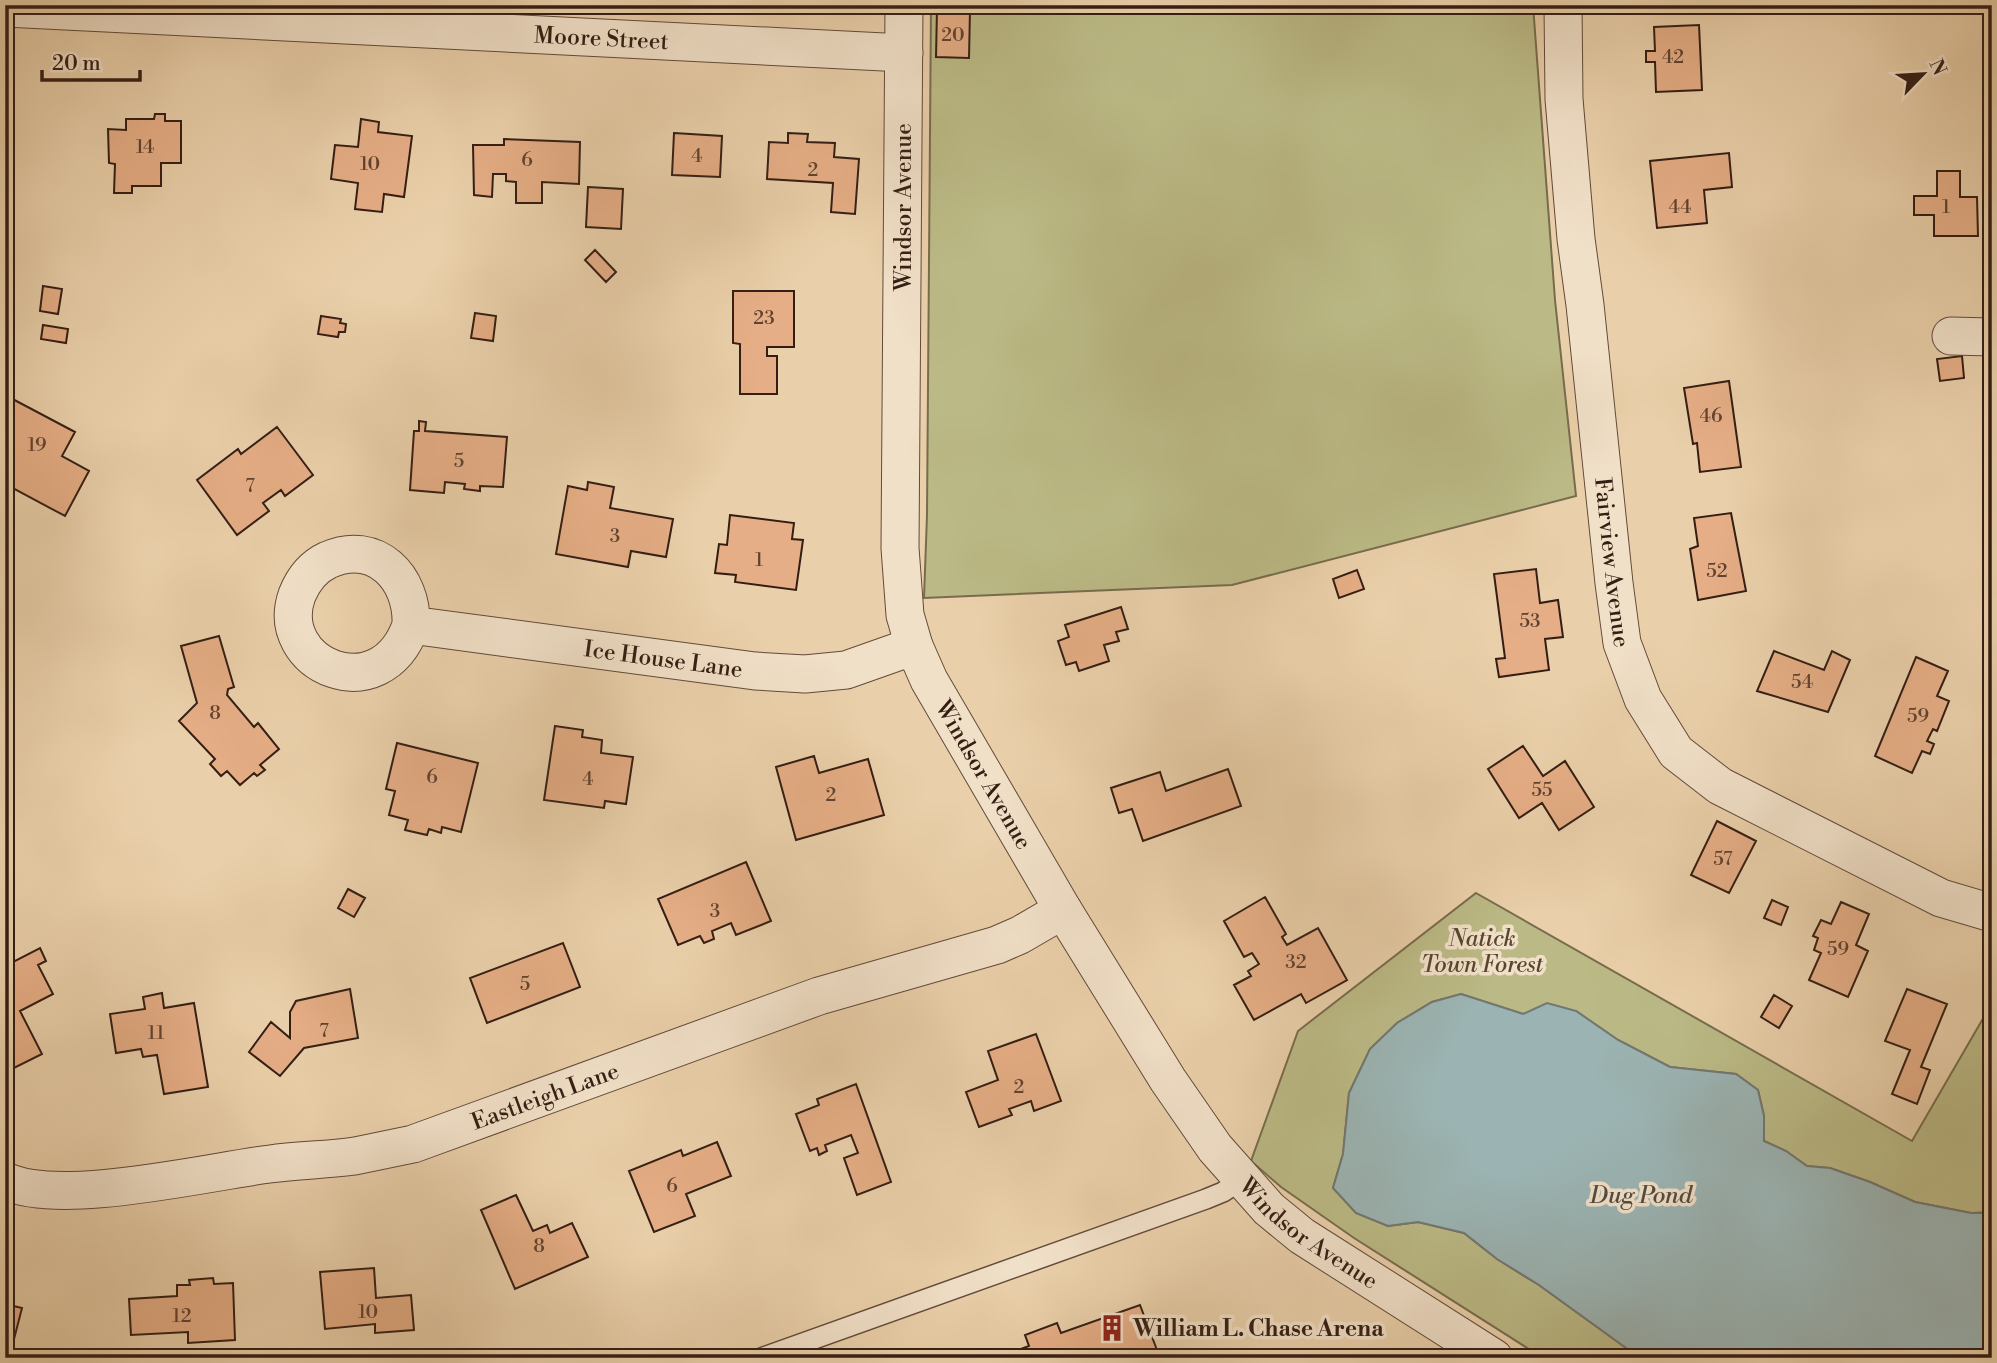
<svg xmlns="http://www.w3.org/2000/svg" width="1997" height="1363" font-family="'Libre Bodoni',serif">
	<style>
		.green { fill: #bbba86; stroke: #786c4d; stroke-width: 2 }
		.water { fill: #9bb4b3; stroke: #727873; stroke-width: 2 }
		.building { fill: #e6ae86; stroke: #341e14; stroke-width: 2 }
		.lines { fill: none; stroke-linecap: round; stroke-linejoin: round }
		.service-casing { stroke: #624a3a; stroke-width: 22 }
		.minor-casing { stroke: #624a3a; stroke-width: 39 }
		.service { stroke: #f1e0c8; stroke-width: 19 }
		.minor { stroke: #f1e0c8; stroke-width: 37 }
		.labels { text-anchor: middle; stroke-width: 7; stroke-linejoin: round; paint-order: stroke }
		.number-label { font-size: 19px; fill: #604230 }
		.street-label { font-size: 23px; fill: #341e14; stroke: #f1e0c8 }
		.park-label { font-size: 23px; font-style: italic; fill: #564530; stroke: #f1e0c8 }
		.poi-label { font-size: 23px; font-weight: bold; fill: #341e14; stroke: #f1e0c8; text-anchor: start }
		.water-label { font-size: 24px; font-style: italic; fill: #534b44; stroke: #f1e0c8 }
	</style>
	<rect width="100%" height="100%" fill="#ead0aa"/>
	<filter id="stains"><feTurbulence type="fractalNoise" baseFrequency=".00286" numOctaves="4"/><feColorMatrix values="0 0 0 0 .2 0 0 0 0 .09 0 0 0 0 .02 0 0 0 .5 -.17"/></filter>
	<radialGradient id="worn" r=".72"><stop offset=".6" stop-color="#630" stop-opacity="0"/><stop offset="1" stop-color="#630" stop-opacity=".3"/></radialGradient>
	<path class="green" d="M931,5h602l22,295 21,196 -344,89 -308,13 3,-83z
		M1476,893l436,248 80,-138v209l-21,1 -56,-11 -45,-20 -40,-14 -23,-2 -21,-15 -22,-10v-25l-6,-26 -22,-16 -66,-7 -52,-27 -42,-29 -53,3 -62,-20 -29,8 -35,21 -27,26 -21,44 -6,61 -10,34 23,25 32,13 30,-4 46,11 33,26 42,26 101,73h-97l-189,-120 -73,-51 -30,-26 47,-130z"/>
	<path class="water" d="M1461,994l62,20 24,-11 29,8 42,29 52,27 66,7 22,16 6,26v25l22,10 21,15 23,2 40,14 45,20 56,11h21v145h-352l-101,-73 -42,-26 -33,-26 -46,-11 -30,4 -32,-13 -23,-25 10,-34 6,-61 21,-44 27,-26 35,-21z"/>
	<path class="building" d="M937,9l33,1 -1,48 -33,-1z
		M1699,25l3,65 -46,2 -1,-30h-9v-11h9l-1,-24z
		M155,114h10v7h16v42h-20v23h-29v7h-18l1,-29 -6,-1 -1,-34 18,1v-11h28z
		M361,119l18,3 -1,10 34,4 -8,61 -20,-3 -2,18 -27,-3 3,-26 -27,-4 4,-34 23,2z
		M674,133l48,3 -2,41 -48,-2z
		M788,133l20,1 -1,8 28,1 -1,14 25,2 -4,55 -24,-2 2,-29 -66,-4 2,-37 19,1z
		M504,139l76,3 -1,42 -37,-2v21h-26v-21l-10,-1v-7h-13l-1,23 -18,-2 -1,-50h31z
		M1729,153l3,34 -28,3 3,33 -50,5 -7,-67z
		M1937,171h23v26h17l1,39h-44v-21h-20v-19h23z
		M588,187l35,2 -2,40 -35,-2z
		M595,250l21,22 -10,10 -21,-22z
		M43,286l19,3 -4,25 -18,-3z
		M733,291h61v56h-27v9h10v38h-37v-50l-7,-1z
		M475,313l21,3 -3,25 -22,-3z
		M321,316l20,3 -1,4 6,1 -1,8h-6l-1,5 -20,-3z
		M43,325l25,4 -2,14 -25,-4z
		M1962,356l2,22 -24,3 -3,-22z
		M1729,381l12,86 -41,5 -3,-29 -4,1 -9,-56z
		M5,395l70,37 -13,24 27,15 -24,45 -60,-32z
		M419,421l7,1 -1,9 82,6 -4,50 -23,-1v5l-16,-2 1,-5 -20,-2 -1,11 -34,-3 4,-59h5z
		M277,427l36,48 -28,21 -4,-6 -18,13 6,8 -32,24 -40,-55 41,-31 3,5z
		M588,482l26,5 -4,21 63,11 -7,38 -35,-6 -3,16 -72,-13 12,-68 19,4z
		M1731,513l15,78 -48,9 -8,-51 8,-3 -4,-28z
		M730,515l64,8 -2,16 11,1 -7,50 -61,-8 1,-7 -21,-2 4,-29 8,1z
		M1536,569l4,34 18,-3 5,37 -18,2 4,31 -50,7 -3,-18 9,-1 -11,-84z
		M1357,570l7,19 -25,9 -6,-19z
		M1121,607l7,22 -12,3 3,9 -15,4 5,16 -30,10 -3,-9 -10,3 -8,-24 11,-4 -4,-12z
		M219,636l15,51 -6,2 -1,6 27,32 4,-4 21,26 -19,16 5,5 -8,6 -3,-3 -14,12 -13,-14 -6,5 -11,-12 5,-5 -36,-38 18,-18 -16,-57z
		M1774,651l50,19 8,-19 18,9 -22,52 -71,-21z
		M1916,657l32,14 -11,25 12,5 -12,30 -4,-2 -6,12 7,3 -4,10 -8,-3 -10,22 -37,-17z
		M555,726l28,4 -1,7 20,3 -1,13 32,4 -7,47 -21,-3 -1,7 -60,-8z
		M397,743l81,20 -17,69 -19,-5 -1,6 -12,-4 -2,6 -22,-5 3,-10 -19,-5 6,-24 -9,-2z
		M1523,746l20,30 22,-15 29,46 -35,23 -17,-27 -23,15 -31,-49z
		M814,756l5,17 49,-14 16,56 -88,25 -20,-73z
		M1228,769l13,37 -98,35 -11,-32 -13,4 -8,-25 49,-16 6,19z
		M1717,821l39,20 -27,52 -38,-18z
		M746,862l25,59 -35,14 -5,-12 -19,8 2,8 -10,4 -4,-7 -22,9 -20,-46z
		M348,889l17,9 -11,19 -16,-9z
		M1265,897l21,37 -4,3 5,8 31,-17 29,52 -41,23 -5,-9 -47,26 -20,-35 17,-9 -3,-5 11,-7 -7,-11 -8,4 -20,-36z
		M1772,900l16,7 -7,18 -17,-7z
		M1841,902l28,12 -13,31 12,6 -20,46 -39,-17 12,-27 -7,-3 4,-12 -5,-2 8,-16 10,4z
		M563,943l17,44 -93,36 -17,-45z
		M40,948l6,13 -8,4 15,29 -33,17 22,43 -36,18 -1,-106z
		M350,989l8,49 -54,10 -24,28 -31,-24 22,-30 19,16v-26l6,-11z
		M1907,989l40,15 -26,63 9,3 -13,34 -25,-10 18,-44 -25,-9z
		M162,993l2,15 30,-5 14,84 -44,7 -7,-39 -14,2 -2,-8 -25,4 -6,-39 35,-5 -2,-12z
		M1774,995l18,11 -13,22 -18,-11z
		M1036,1034l25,67 -27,10 -3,-10 -22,8 3,6 -33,12 -13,-35 32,-12 -10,-29z
		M856,1084l35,98 -34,13 -13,-37 14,-5 -7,-18 -26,10 2,6 -8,4 -2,-7 -7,3 -14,-37 23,-9 -2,-6z
		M717,1142l14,34 -45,18 9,22 -41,16 -25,-61 52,-21 2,6z
		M516,1195l17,36 14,-6 3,8 22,-10 16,34 -73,32 -34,-79z
		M374,1268l2,30 35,-3 3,35 -39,3v-9l-50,5 -5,-57z
		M213,1278l1,6 19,-1 2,57 -47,3v-11l-57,3 -2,-36 48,-3v-11h13l-1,-5z
		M5,1304l17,4 -9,35 -8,-2z
		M1140,1305l20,53h-163l32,-12 -4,-11 32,-12 4,10z
		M106,1352h27v6h-27z"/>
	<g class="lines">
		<defs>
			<path id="service" d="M761,1358l445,-159 17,-7 18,-12"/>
			<g id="minor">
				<path id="s1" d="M904,5l-4,543 5,67 9,31 15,34 134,230 105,170 47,68 54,61 33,27 192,122"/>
				<path id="s2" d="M1563,5l1,94 12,140 9,66 29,278 8,60 21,56 33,53 44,34 221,112 51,15"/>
				<path id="s3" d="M5,8l899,45"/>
				<path d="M1951,336l41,1"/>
				<path id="s4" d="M411,625c-30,87 -139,40 -114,-30 6,-15 16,-28 31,-35 48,-21 85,18 83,65l344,46 50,3 41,-4 68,-24"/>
				<path id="s5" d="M5,1181c55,26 201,-9 265,-17 28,-4 57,-4 85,-8 19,-4 38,-8 58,-12l406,-148 178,-51 23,-10 43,-25"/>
			</g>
		</defs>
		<use href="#service" class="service-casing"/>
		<use href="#minor" class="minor-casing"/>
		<use href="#service" class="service"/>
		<use href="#minor" class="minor"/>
	</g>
	<defs>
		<symbol id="building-bare" viewBox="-9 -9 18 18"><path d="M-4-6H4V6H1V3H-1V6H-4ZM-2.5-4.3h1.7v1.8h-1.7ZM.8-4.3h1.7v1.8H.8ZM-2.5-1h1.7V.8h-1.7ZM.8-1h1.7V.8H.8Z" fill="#8f2418" stroke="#f1e0c8" stroke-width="2.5" paint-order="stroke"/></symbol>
	</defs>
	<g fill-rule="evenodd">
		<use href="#building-bare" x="1093" y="1309" width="38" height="38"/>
	</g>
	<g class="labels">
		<g class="number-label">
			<text x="953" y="41">20</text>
			<text x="1673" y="63">42</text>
			<text x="145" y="153">14</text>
			<text x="697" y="162">4</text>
			<text x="527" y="166">6</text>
			<text x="370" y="170">10</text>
			<text x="813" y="176">2</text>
			<text x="1680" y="213">44</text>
			<text x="1946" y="213">1</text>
			<text x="764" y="324">23</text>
			<text x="1711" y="422">46</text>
			<text x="37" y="451">19</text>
			<text x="459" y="467">5</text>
			<text x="250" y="492">7</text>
			<text x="615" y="542">3</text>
			<text x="759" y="566">1</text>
			<text x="1717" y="577">52</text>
			<text x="1530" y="627">53</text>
			<text x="1802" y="688">54</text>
			<text x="215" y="719">8</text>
			<text x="1918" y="722">59</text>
			<text x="432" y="783">6</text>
			<text x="588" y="785">4</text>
			<text x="1542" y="796">55</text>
			<text x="831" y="801">2</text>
			<text x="1723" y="865">57</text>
			<text x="715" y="917">3</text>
			<text x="1838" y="955">59</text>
			<text x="1296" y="968">32</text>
			<text x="525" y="990">5</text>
			<text x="324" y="1037">7</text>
			<text x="156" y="1039">11</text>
			<text x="1019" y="1093">2</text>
			<text x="672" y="1192">6</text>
			<text x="539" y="1252">8</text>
			<text x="368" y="1318">10</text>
			<text x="182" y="1322">12</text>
		</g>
		<g class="street-label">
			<text dy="8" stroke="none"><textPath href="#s3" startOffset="597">Moore Street</textPath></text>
			<text transform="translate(903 207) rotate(-90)" y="8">Windsor Avenue</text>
			<text dy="8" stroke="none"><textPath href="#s2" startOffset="560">Fairview Avenue</textPath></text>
			<text dy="8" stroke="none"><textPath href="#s4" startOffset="623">Ice House Lane</textPath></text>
			<text dy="8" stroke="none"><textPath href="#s1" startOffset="789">Windsor Avenue</textPath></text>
			<text dy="8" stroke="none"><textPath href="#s5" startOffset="553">Eastleigh Lane</textPath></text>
			<text dy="8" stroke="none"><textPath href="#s1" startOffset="1356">Windsor Avenue</textPath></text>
		</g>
		<g class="park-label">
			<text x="1482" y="946">Natick<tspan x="1482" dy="26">Town Forest</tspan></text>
		</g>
		<g class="poi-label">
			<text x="1133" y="1336">William L. Chase Arena</text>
		</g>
		<g class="water-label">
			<text x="1641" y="1203">Dug Pond</text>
		</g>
	</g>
	<rect width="1997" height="1363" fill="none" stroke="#ead0aa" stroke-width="28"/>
	<rect x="7" y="7" width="1983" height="1349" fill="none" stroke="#341e14" stroke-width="3.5"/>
	<rect x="14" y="14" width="1969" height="1335" fill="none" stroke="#341e14" stroke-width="2"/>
	<g transform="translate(1923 74) rotate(65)" stroke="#f1e0c8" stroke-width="5" paint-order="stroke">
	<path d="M0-5L12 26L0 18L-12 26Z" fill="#341e14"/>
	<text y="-10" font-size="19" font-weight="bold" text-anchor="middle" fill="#341e14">N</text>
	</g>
	<path d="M42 70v10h98v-10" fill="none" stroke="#341e14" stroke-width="3.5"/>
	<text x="52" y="70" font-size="21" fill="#341e14" stroke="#f1e0c8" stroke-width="5" paint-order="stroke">20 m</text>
	<rect width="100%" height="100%" filter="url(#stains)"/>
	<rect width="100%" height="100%" fill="url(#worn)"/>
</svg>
